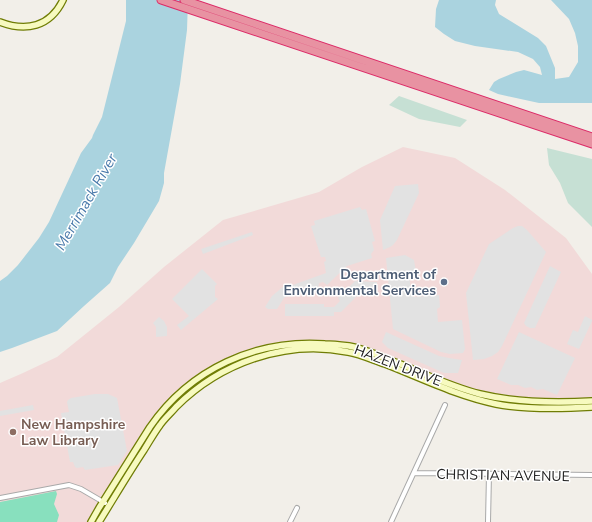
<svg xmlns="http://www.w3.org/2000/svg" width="592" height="522" font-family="'Nunito Sans',sans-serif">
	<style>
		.commercial { fill: #f2dad9 }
		.wetland { fill: #c6e0d4 }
		.pitch { fill: #88e0be }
		.parking { fill: #e2e2e2 }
		.water { fill: #aad3df }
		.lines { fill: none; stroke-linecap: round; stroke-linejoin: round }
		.street-casing { stroke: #a9a9a9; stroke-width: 6 }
		.secondary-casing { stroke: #707d05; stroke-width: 8 }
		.highway-casing { stroke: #dc2a67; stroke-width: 9 }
		.street { stroke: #fff; stroke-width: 4 }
		.secondary { stroke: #f7fabf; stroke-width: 5.5 }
		.highway { stroke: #e892a2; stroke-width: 7 }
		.service-dot { fill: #5c6f8a; stroke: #fff; stroke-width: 1.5 }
		.education-dot { fill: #8d6e63; stroke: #fff; stroke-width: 1.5 }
		.labels { text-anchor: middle; stroke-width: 3; stroke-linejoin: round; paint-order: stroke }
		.service-label { font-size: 14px; font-weight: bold; fill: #4e5e75; stroke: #fff; text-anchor: end }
		.street-label { font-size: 14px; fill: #222; stroke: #fff }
		.education-label { font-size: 14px; font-weight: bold; fill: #785e54; stroke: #fff; text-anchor: start }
		.water-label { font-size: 15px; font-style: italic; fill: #4a7aab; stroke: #fff }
	</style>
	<rect width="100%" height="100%" fill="#f2efe9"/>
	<path class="commercial" d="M403,147l52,11 50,32 61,48 26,36v124l-39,2 -31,-2 -10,-1 -8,-3 -9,1 -17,-4 -28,-9 -80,-33 -10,-3 -18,-3 -18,-2 -16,-1 -31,3 -12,2 -22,7 -19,8 -13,7 -26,17 -18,17 -22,28 -58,93h-87v-139l23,-10 34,-16 62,-50 45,-40 59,-47 96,-28 43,-25z"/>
	<path class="wetland" d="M399,96l68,24 -7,7 -41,-8 -30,-14z
		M547,148l45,11v68l-24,-24 -8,-20 -11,-18z"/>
	<path class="pitch" d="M56,491l1,3 -3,10 5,11 -2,7h-57v-20z"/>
	<path class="parking" d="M418,184l1,9 -22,47 -4,5 -3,2 -7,3 -3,-30 15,-34z
		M360,207l2,3 4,-1 9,32 -3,1 2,8 -3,4 1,4 -25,8 -20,19 -4,-3 -4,1 -1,6h-7v-3l-1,-1 -15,6 -11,7 -7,11h-9l-3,-2 7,-11 12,-10 2,3 4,-3 36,-13 -2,-11 2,-1 -1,-4h-4l-10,-31 4,-1 -1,-4z
		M518,226h4l5,4 19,22 -44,94 -4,6 -6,4 -8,3 -11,1 -7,-67 23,-49 24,-16z
		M252,232l1,3 -50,19 -2,-5z
		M405,255l9,5 2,12 -7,1 2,18 2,6 26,-2 1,12 -3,2 1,13 24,-2 3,29 -2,4 -13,1 -9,-2 -48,-23 -7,-71z
		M550,266l11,6 -26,56h-5l-4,-2 -2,-3z
		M202,269l15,15 -2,2v11l3,2 -37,31 -4,-5 12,-9 -17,-17z
		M355,281l22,1v11h-15l-3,1 -18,18h-7v4h-49v-12h39v3h10l6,-6 -2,-3z
		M585,316l7,4v1l-13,28 -12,-5 6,-14 5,2z
		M159,317l5,4 3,6v9l-11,1v-10l-3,-4z
		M386,332l53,24 10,2 13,2 -4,13h-14l-56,-25 -6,-6z
		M519,332l56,26 -18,37 -14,-6 -6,1 -6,-3 -6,1 -7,-3h-7l-14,-6z
		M95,394h13l9,4 10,53 -9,14 -33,5 -2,-3 -6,1 -2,-1 -2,-5h-3l-9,-49 8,-1 -2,-10 1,-2 3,-2z
		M33,405l1,5 -34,6v-5z"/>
	<path class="water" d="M126,0h62l-1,30 -7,54 -16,89v10l-5,18 -25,42 -16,24 -8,16 -26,23 -27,25 -45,17 -12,4v-71l7,-5 11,-11 21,-27 10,-16 32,-69 11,-15 1,-3 9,-18 24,-96z
		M439,0h57l-1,5 4,9 39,24 8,8 9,22v11l14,-2 9,-15v-16l-3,-13 -6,-14 -18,-19h41v103h-53l-41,-9 -9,-4 5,-8 5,-3 17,-7 8,-2 18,5 -2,-8 -7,-8 -15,-7 -43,-6 -20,-5 -11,-7 -9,-7 1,-18z"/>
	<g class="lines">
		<defs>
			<path id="street" d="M414,473l178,2
				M0,498l69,-13 12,4 24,14
				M290,522l7,-14
				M391,522l54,-117
				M488,522l1,-48"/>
			<path id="secondary" d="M0,22c26,10 50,5 63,-22
				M91,522l8,-14 51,-81c40,-58 106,-88 175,-83 8,0 16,1 24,2 17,3 33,11 49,17 27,11 54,24 82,31 37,9 75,9 112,7
				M99,522c15,-24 29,-48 45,-72 5,-8 10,-17 16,-25 5,-7 11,-12 16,-18 44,-44 110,-68 172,-55 12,2 25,8 37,12 36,14 72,32 111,40 31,6 64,5 96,3"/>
			<path id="highway" d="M161,0l431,144
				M184,0l408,137"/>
		</defs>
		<use href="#street" class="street-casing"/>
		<use href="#secondary" class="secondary-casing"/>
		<use href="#highway" class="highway-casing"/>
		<use href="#street" class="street"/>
		<use href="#secondary" class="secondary"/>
		<use href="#highway" class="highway"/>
	</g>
	<circle class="service-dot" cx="444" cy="282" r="4"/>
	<circle class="education-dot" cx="13" cy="432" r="4"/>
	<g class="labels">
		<g class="service-label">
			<text x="436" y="279">Department of<tspan x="436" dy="16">Environmental Services</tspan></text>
		</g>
		<g class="street-label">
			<text transform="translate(398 365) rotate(21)" y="5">HAZEN DRIVE</text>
			<text transform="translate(503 475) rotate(1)" y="5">CHRISTIAN AVENUE</text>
		</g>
		<g class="education-label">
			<text x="21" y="429">New Hampshire<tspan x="21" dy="16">Law Library</tspan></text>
		</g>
		<g class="water-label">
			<text transform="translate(86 202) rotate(-60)" y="5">Merrimack River</text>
		</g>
	</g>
</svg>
